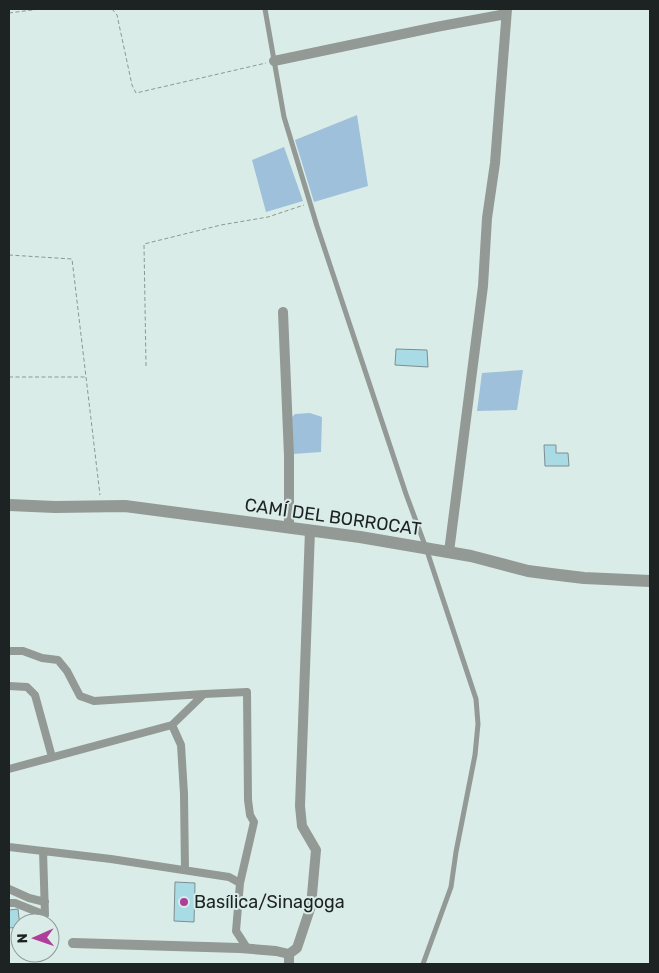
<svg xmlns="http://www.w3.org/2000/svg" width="659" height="973" font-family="Rubik,sans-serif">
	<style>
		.water { fill: #9ec0db }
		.building { fill: #a9dbe5; stroke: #7d8e91 }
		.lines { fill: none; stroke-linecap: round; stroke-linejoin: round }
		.path { stroke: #8a9895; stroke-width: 1; stroke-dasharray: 4 2.5; stroke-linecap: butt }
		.service { stroke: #939994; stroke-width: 5 }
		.pedestrian { stroke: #939994; stroke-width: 8 }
		.minor { stroke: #939994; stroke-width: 10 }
		.tertiary { stroke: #939994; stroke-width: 12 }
		.poi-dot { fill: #af3e9a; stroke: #daece8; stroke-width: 2 }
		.labels { text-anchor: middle; stroke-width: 4; stroke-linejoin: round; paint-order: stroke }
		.street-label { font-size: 18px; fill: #1c2322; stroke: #daece8 }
		.poi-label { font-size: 18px; fill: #1c2322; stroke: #daece8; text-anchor: start }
	</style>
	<rect width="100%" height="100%" fill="#daece8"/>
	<path class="water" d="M357,115l11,71 -54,16 -19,-62z
		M284,147l19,54 -37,11 -14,-52z
		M523,370l-6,40 -40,1 5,-38z
		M310,413l12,4 -1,35 -28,2 -1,-37 3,-3z"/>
	<path class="building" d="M396,349l31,1 1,17 -33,-2z
		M544,445h12v8h12l1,13h-24z
		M175,882l20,1 -1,39 -20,-1z
		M18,909l2,18 -11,1v-18z"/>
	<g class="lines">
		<path class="path" d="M112,9l5,6 15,70 4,8 130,-30
			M9,13l31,-4
			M9,255l63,4 28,236
			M146,366l-2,-122 77,-19 47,-8 36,-12
			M9,377h76"/>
		<path class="service" d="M265,9l19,108 33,109 89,268 20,54 50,151 2,25 -3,31 -19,97 -5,35 -28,77"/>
		<path class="pedestrian" d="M9,651h14l19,7 16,2 9,11 13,25 14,5 110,-7
			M9,686l18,1 8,8 17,62
			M172,725l32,-31 43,-2 1,108 2,15 4,7 -14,61
			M9,769l163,-44 9,20 3,49 1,76
			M9,847l102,12 118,18 11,6 -4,48 11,17
			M9,889l20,9 16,4
			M9,903h6l30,12 -2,-64"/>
		<path class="minor" d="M274,61l162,-34 70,-13
			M283,312l6,144v71
			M449,552l34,-266 4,-68 8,-55 12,-154
			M73,943l166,5
			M240,948l36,3 13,3v10
			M289,954l8,-6 14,-42 5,-56 -14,-24 -2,-20 10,-276"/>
		<path class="tertiary" d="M9,505l46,2 70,-1 235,31 111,19 57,15 23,3 33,4 66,3"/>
	</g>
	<circle class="poi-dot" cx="184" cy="902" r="5"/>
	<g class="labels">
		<g class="street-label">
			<text transform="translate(333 517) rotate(8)" y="6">CAMÍ DEL BORROCAT</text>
		</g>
		<g class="poi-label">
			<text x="194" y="908">Basílica/Sinagoga</text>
		</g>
	</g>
	<rect width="659" height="973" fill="none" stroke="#1c2322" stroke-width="20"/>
	<g transform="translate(35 938) rotate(268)"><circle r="24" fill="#daece8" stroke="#8e9c99"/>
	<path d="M0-4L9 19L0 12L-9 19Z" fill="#af3e9a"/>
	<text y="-8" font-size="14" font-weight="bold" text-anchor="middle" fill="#1c2322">N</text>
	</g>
</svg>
